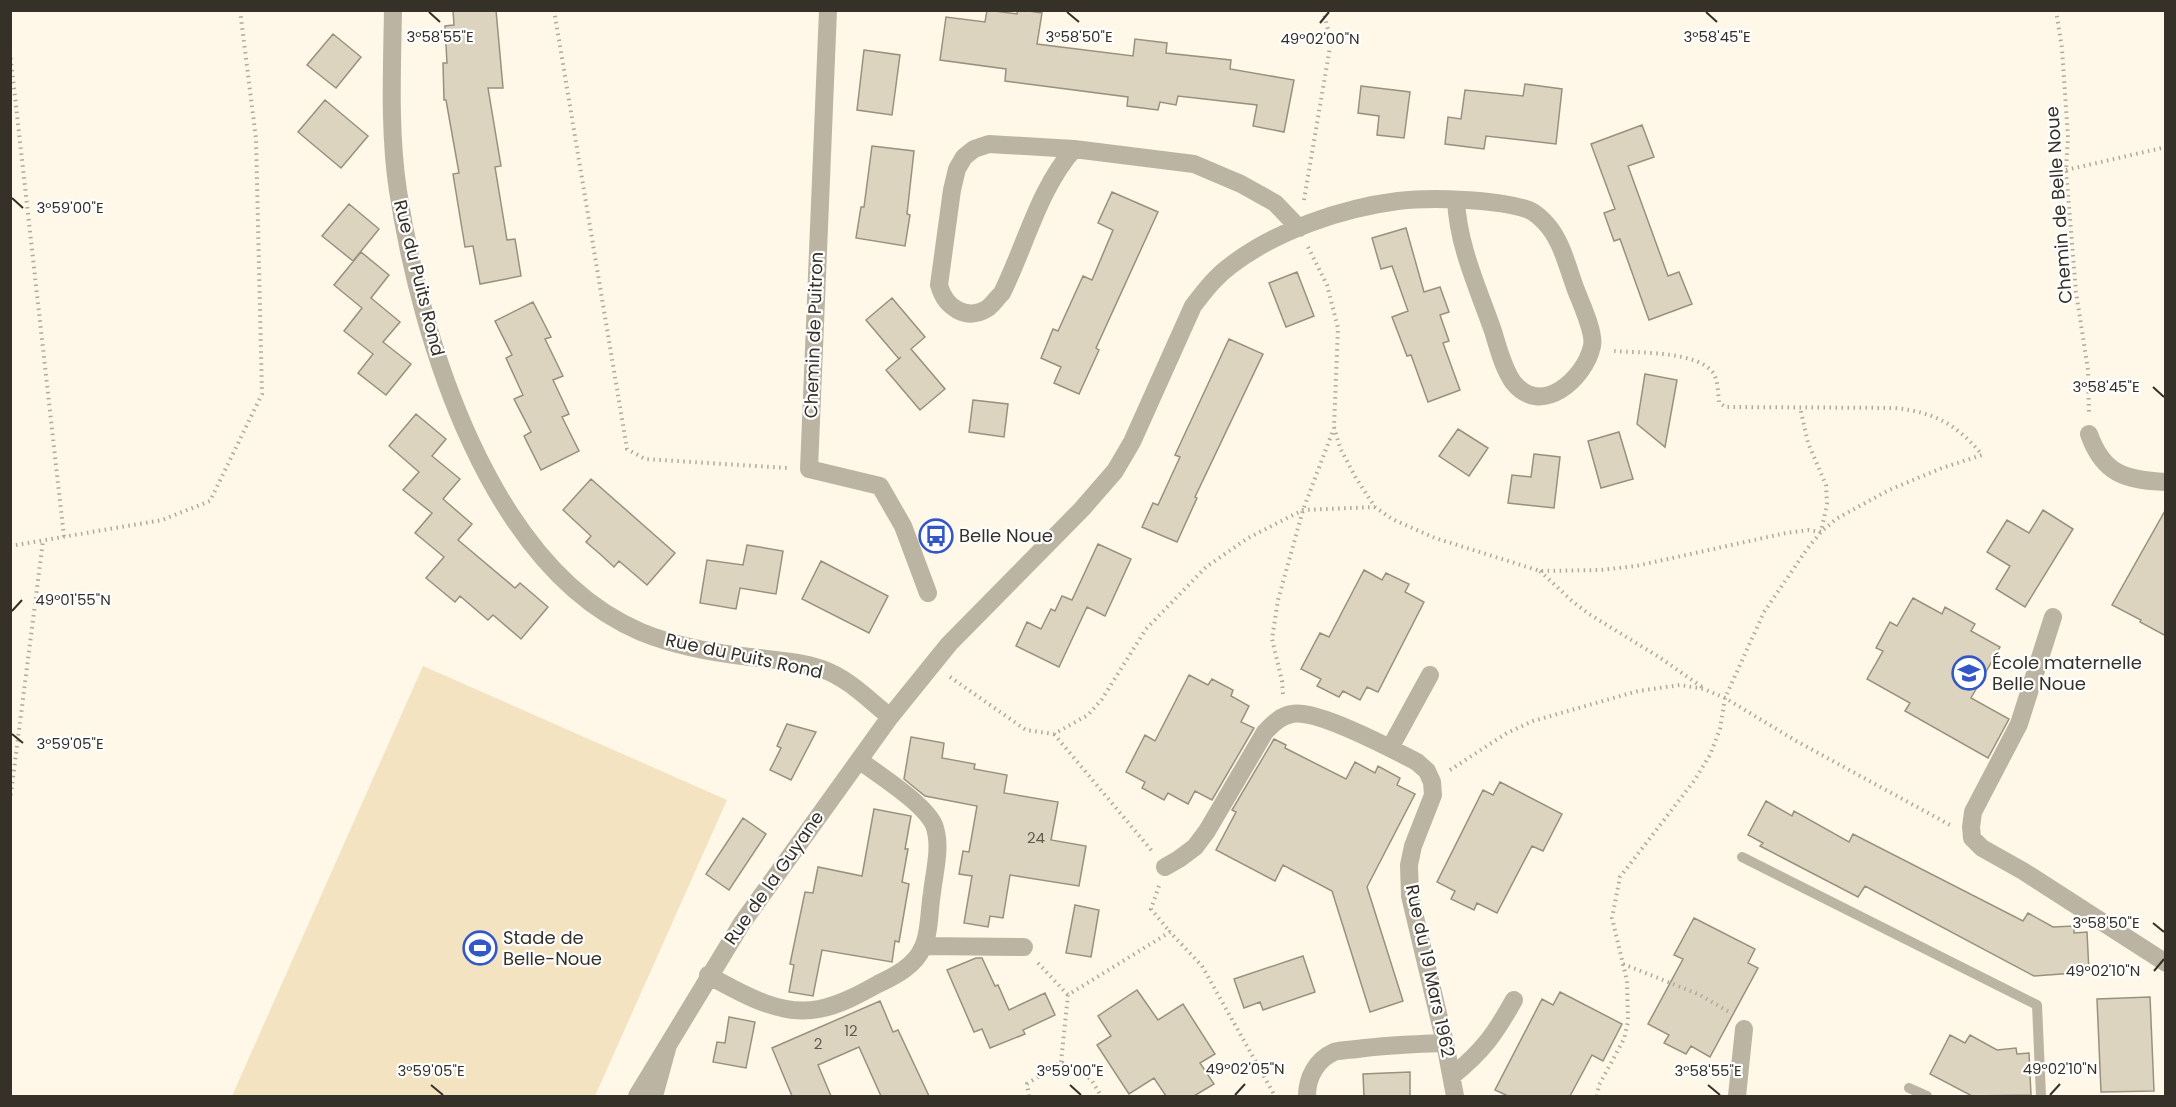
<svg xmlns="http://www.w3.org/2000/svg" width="2176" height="1107" font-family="Poppins,sans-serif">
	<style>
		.green { fill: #f3e3c1 }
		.building { fill: #ddd4c0; stroke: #99917e; stroke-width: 1.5 }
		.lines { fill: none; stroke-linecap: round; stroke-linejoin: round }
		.path { stroke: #b0aa9d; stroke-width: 4; stroke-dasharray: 1.5 4.5; stroke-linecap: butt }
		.service { stroke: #bcb4a3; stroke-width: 10 }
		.minor { stroke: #bcb4a3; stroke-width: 18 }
		.ticks { fill: none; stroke: #353129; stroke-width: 2 }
		.labels { text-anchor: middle; stroke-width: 4.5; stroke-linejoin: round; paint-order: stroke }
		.number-label { font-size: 15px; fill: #5f5a4f }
		.street-label { font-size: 18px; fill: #353129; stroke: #fff }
		.poi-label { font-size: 18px; fill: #353129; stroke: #fff; text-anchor: start }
		.ticks-label { font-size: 15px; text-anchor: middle; fill: #353129; stroke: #fff; stroke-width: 4.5; stroke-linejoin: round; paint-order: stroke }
	</style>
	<rect width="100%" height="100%" fill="#fff7e7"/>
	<path class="green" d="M423,666l304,134 -132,296h-363z"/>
	<path class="building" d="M453,10h43l7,78h-15l13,78 -6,1 12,73 8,-1 6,37 -41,8 -7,-38 -8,1 -12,-73 6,-1 -13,-73h-2l-1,-37h4l-2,-37 9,-1z
		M987,10l30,4 1,-4h4l20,3 -5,31 96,12 2,-17 32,4 -1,10 65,7 -1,9 64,11 -10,52 -31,-6 4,-21 -79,-9 -2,9 -16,-3 -2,8 -31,-4 1,-9 -123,-16 1,-12 -66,-9 6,-43 39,5z
		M333,34l28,23 -25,31 -29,-23z
		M864,50l36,5 -8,60 -35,-5z
		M1525,84l37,5 -6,55 -70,-8 -2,13 -39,-5 3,-27 13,2 4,-29 58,6z
		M1361,86l49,6 -6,46 -27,-3 2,-19 -21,-3z
		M325,100l43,36 -27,32 -43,-36z
		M1642,125l12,32 -26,9 40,110 11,-4 13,32 -43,16 -29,-81 -6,2 -10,-28 11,-4 -24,-65z
		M872,146l42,5 -7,63 3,1 -5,31 -49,-8 5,-31h3z
		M1112,192l46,20 -62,136 3,2 -20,44 -25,-11 7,-16 -20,-9 12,-29 5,2 25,-55 9,4 21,-50 -15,-7z
		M349,204l30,25 -26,32 -31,-25z
		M1406,228l18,64 16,-5 9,25 -9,3 9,26 -6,2 17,47 -32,12 -17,-47 -4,1 -15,-39 16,-6 -16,-45 -11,3 -9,-31z
		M361,252l28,23 -18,23 29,24 -17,20 28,22 -25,31 -28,-22 15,-19 -29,-23 18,-23 -28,-23z
		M1297,272l17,44 -28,11 -17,-44z
		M892,298l33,39 -14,12 34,40 -25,21 -34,-40 15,-13 -2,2 -33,-39z
		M533,302l18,35 -6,2 18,37 -10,4 16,34 -7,3 17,34 -38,19 -17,-34 7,-4 -17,-33 9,-4 -17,-37 6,-3 -17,-34z
		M1229,339l34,15 -68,143 2,1 -20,44 -35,-15 11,-24 5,2 22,-48 -5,-2z
		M1645,374l32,6 -12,67 -28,-23z
		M973,400l35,4 -4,33 -35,-5z
		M416,414l30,25 -14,17 28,23 -17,20 29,25 -14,16 57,48 5,-5 28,24 -27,32 -28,-24 -5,5 -28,-24 -5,6 -29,-24 18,-21 -29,-24 17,-20 -29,-23 16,-18 -30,-26z
		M1458,429l30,19 -19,28 -30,-20z
		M1619,432l14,47 -32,9 -13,-47z
		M1534,454l26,3 -6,51 -46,-5 4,-28 19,2z
		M591,479l84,74 -28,32 -28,-24 -5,6 -14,-13 -14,-12 5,-6 -28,-26z
		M2166,509v127l-26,-14 1,-2 -29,-15z
		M2043,510l30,19 -48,78 -29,-18 14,-23 -23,-14 20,-32 22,13z
		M1098,544l33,15 -26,57 -18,-9 -28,60 -43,-21 11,-24 14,7 10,-20 4,2 7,-15 10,4z
		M747,545l36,6 -7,43 -36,-6 -4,21 -36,-6 7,-43 36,5z
		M821,561l67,35 -19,37 -67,-34z
		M1364,570l18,10 4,-7 23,11 -4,8 19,10 -46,90 -11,-5 -7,13 -17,-9 -4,6 -22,-11 4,-7 -20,-10 19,-36 9,4z
		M1913,598l29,16 3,-7 30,17 -4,7 29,16 -29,51 38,21 -21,39 -83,-47 5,-8 -43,-24 16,-28 -7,-3 14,-26 7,4z
		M1189,675l19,10 4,-6 21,11 -2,6 18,10 -8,16 13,6 -42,72 -17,-9 -7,13 -20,-11 -4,7 -22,-12 3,-6 -19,-10 19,-37 10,6z
		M787,724l29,8 -25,48 -21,-10 11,-22 -4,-2z
		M911,737l33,6 -2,15 33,6 -1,5 33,6 -3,18 54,9 -7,38 35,6 -7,40 -69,-11 -7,43 -13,-2 -2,11 -24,-4 8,-47 -13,-2 4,-23 6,1 8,-46 -52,-10 -21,-17z
		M1274,739l12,6 -1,3 61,31 9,-17 20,11 3,-7 22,12 -3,7 18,9 -48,93 36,114 -33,11 -38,-121 -49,-26 -8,16 -59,-31 20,-38 -4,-2z
		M1500,782l62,32 -19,37 -11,-5 -35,67 -20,-10 -3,7 -23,-11 4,-8 -18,-9 46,-92 10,5z
		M1766,801l26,15 2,-5 55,31 4,-8 170,87 5,-8 25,14 21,-1v7l13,-1 2,40 -55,4 -169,-90 -7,11 -73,-38 -25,-13 3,-3 -15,-8z
		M874,809l37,7 -6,33h3l-6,33 7,2 -10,58 -4,-1 -3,21 -70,-12 -9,46 -24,-4 5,-27 -4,-1 15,-72 8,1 5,-26 44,9z
		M743,818l23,16 -37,56 -23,-16z
		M1075,905l24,5 -8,47 -25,-4z
		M1694,918l61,31 -7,14 10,5 -48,89 -19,-11 -5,8 -22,-11 5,-8 -21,-11 35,-65 -9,-4z
		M1303,956l12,36 -52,18 -3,-8 -16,6 -10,-29z
		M976,958h6l13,28 3,-1 11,25 36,-17 10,22 -32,15 2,4 -35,14 -8,-19 -8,3 -27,-62z
		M1137,990l21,30 25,-16 32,50 -15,9 14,21 -20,12h-28l-12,-18 -25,16 -32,-49 14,-9 -13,-20z
		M1560,992l62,32 -19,37 -11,-6 -22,41h-62l-13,-6 47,-91 11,6z
		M2150,997l4,94 -53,1 -4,-93z
		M880,1001l13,31 5,-2 31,66h-48l-22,-49 -41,18 13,31h-39l-20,-48z
		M729,1017l26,5 -9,46 -33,-6 4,-20 8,1z
		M1950,1035l15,8 5,-8 27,15 19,-2 1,6 12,-1 2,42 -59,1 -42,-22z
		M1410,1072v24h-46l-1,-22z"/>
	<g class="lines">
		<path class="path" d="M554,10l73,439 18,10 143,9
			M2056,10l6,39 6,88 -2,33 10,122 12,78 1,42
			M10,52l54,485
			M2066,170l100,-23
			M1304,200l27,-159 -8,-31
			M1308,247l19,38 11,43 -4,99 6,21 16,30 19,29 17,12 43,19 105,33 61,-1 35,-4 150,-33 22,-3 13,2 6,-28 -1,-19 -18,-42 -8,-36
			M10,546l152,-26 48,-19 52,-107 -6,-255 -16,-129
			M1540,571l32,30 17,13 70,43 43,30
			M950,677l76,53 28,4 34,-19 14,-16 44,-70 60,-62 42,-29 55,-28 72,-3
			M1283,694l-1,-13 -10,-42 6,-39 25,-90 31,-82
			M1054,734l98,117
			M1450,770l57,-37 26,-12 105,-30 42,-6 24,4 21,9 73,44 152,83
			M10,801l33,-260
			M1159,886l-8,23 19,23
			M1038,963l30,32
			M1623,964l75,30 33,19
			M1061,1062l7,-67 102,-63 32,34 73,130
			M1029,1096l-2,-12 34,-22 30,17 10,17
			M1597,1096l2,-11 25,-46 4,-17 -1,-41 -15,-63 8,-41 74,-96 16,-26 10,-26 5,-31 39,-86 43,-63 14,-17 15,-13 53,-29 53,-22 40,-13c-24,-30 -48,-43 -87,-47l-170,-1 -6,-5c-1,-9 -1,-20 -5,-28 -15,-23 -74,-21 -100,-23"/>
		<path class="service" d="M1742,857l295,148 4,91
			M1909,1088l18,8"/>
		<path class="minor" d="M393,10c-1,60 -4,122 5,181 23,149 92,377 243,441 34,14 73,21 109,25 24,3 49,4 72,12 26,9 47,31 68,48
			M828,10l-19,459 71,17 23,40 25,67
			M1074,149c-35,39 -49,98 -72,144 -5,5 -9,11 -14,15 -22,14 -43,-1 -49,-23l13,-95 5,-21 7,-12 10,-8 15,-5 85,5 120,15 47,20 34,19 24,25
			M2089,434c14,40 36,46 77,48
			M2053,617l-34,107 -46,88 -2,15 1,11 10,10 41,23 143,92
			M1390,748l40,-73
			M1165,867l14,-8 16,-12 12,-16 58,-99c8,-8 15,-16 27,-18 25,-5 100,35 125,48l10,9 5,11 1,13 -20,51 -4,19 1,31 35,147 10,53
			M924,946l100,1
			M708,975c33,18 72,42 111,34 21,-4 41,-15 59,-25 17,-8 37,-18 45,-37 7,-15 6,-37 9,-54 2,-20 10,-47 2,-68 -10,-22 -55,-50 -75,-65
			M668,1045l74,-122 148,-206 59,-73 133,-135 33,-38 17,-29 61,-136c11,-14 22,-29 37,-40 45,-35 112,-58 168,-65 32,-4 100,-2 131,9 7,3 15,11 20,17 14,18 19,42 27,63 5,13 19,43 16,56 -7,33 -51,72 -79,36 -10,-14 -15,-35 -20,-51 -15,-43 -35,-85 -37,-131
			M1452,1076c31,-25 43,-42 62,-76
			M637,1096l31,-51 -14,51
			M1307,1096c0,-18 9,-36 27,-44 7,-2 16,-2 23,-3 29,-4 59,-5 88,-6
			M1737,1096l7,-67"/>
	</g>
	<path class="ticks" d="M429,12l11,10M1067,12l12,10M1706,12l11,10M1320,23l9,-11M12,198l11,10M2153,387l11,10M12,611l10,-11M12,734l11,9M2153,923l11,9M2154,971l10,-12M431,1085l12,10M1070,1085l11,10M1708,1085l12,10M1235,1095l10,-11M2050,1095l10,-11"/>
	<defs>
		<symbol id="bus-ring" viewBox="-11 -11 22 22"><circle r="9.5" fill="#fff" stroke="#3357c7" stroke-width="1.5"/><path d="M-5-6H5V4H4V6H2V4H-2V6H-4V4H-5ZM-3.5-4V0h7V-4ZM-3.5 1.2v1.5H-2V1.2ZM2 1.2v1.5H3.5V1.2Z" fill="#3357c7"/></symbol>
		<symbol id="school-ring" viewBox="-11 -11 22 22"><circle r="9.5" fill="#fff" stroke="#3357c7" stroke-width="1.5"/><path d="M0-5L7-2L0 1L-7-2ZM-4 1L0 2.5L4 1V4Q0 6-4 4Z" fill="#3357c7"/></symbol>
		<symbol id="stadium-ring" viewBox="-11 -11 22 22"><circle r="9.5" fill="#fff" stroke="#3357c7" stroke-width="1.5"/><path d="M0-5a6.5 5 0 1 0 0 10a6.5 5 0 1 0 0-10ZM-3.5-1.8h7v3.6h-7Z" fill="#3357c7"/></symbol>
	</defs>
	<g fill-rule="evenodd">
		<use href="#bus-ring" x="917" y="517" width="38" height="38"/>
		<use href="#school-ring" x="1950" y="654" width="38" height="38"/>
		<use href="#stadium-ring" x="461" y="929" width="38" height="38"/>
	</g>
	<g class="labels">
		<g class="number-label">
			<text x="1036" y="843">24</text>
			<text x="851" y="1036">12</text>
			<text x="818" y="1049">2</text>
		</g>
		<g class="street-label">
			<text transform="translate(2059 205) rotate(-94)" y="6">Chemin de Belle Noue</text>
			<text transform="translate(419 278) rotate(76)" y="6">Rue du Puits Rond</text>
			<text transform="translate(814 335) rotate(-88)" y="6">Chemin de Puitron</text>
			<text transform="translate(744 656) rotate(12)" y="6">Rue du Puits Rond</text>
			<text transform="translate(774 878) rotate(-55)" y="6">Rue de la Guyane</text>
			<text transform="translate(1430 971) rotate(78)" y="6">Rue du 19 Mars 1962</text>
		</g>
		<g class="poi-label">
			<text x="959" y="542">Belle Noue</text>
			<text x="1992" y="669">École maternelle<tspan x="1992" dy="21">Belle Noue</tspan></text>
			<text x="503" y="944">Stade de<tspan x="503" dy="21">Belle-Noue</tspan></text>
		</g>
	</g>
	<g class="ticks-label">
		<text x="440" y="42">3°58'55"E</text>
		<text x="1079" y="42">3°58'50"E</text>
		<text x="1717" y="42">3°58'45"E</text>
		<text x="1320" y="44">49°02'00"N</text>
		<text x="70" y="213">3°59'00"E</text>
		<text x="2106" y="392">3°58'45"E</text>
		<text x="73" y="605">49°01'55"N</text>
		<text x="70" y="749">3°59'05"E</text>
		<text x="2106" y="928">3°58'50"E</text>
		<text x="2103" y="976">49°02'10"N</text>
		<text x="1245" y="1074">49°02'05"N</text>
		<text x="2060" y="1074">49°02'10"N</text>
		<text x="431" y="1076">3°59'05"E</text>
		<text x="1070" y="1076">3°59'00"E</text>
		<text x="1708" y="1076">3°58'55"E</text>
	</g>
	<rect width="2176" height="1107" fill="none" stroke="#353129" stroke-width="24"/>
</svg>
